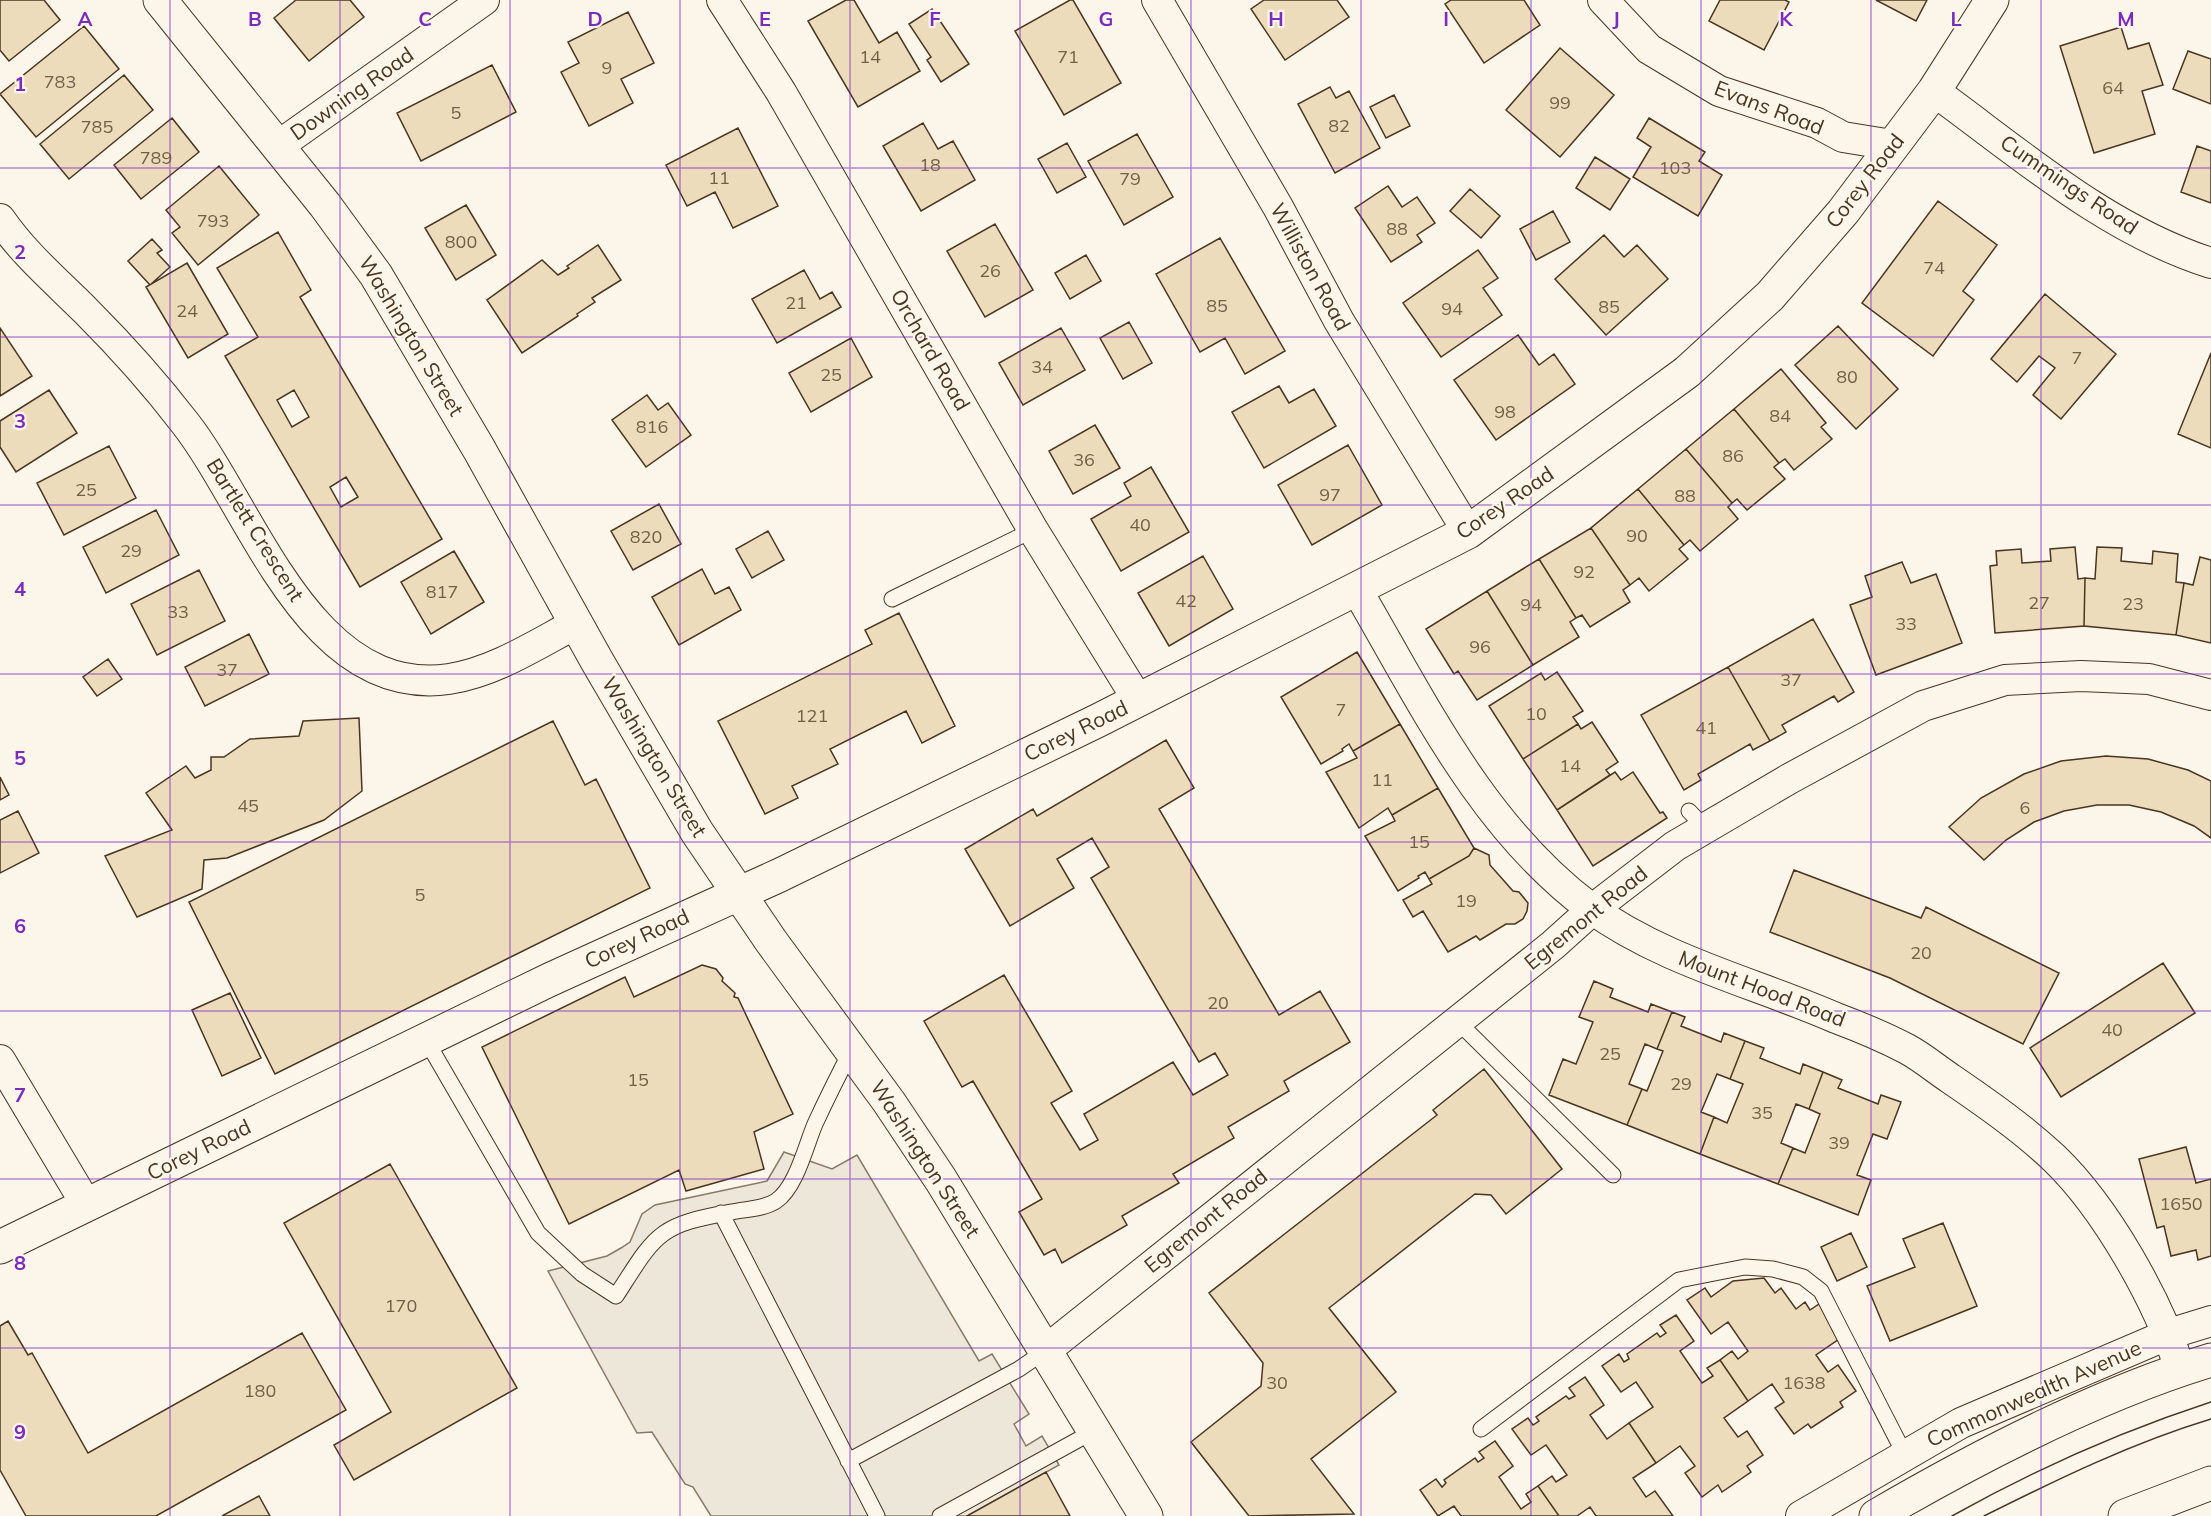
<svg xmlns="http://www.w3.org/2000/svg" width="2211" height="1516" font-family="Mulish,sans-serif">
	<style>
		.parking { fill: #ede7d9; stroke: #887966; stroke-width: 1.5 }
		.building { fill: #ecdcbc; stroke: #4a3520; stroke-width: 1.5; fill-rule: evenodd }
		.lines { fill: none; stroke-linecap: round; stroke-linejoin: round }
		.lane-casing { stroke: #4a3520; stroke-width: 17 }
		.street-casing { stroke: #4a3520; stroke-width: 32 }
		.secondary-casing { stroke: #4a3520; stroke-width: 35 }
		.primary-casing { stroke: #4a3520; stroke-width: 35 }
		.lane { stroke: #fbf6e9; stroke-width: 15 }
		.street { stroke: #fbf6e9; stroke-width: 30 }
		.secondary { stroke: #fbf6e9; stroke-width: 33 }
		.primary { stroke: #fbf6e9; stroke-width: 33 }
		.tram { stroke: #4a3520; stroke-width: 1.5 }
		.grid { fill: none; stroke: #7b2cbf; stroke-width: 1.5; stroke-opacity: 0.55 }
		.labels { text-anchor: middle; stroke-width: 4.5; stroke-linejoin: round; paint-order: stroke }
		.number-label { font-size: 18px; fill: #725f47 }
		.street-label { font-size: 21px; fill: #4a3520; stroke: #fbf6e9 }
		.grid-label { font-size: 20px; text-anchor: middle; font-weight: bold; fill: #7b2cbf; stroke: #fbf6e9; stroke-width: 4.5; stroke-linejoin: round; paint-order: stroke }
	</style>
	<rect width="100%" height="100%" fill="#fbf6e9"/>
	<path class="parking" d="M784,1152l48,17 25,-14 122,206 13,-7 37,60 -15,10 12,22 16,-10 17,29 -92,51h-256l-18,-29 -8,-3 -33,-52 -15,1 -89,-162 59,-15 14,-8 9,-6 12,-28 13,-9 112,-24z"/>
	<path class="building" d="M0,0h44l16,20 -51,41 -9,-11z
		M296,0h54l14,17 -55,44 -35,-43z
		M846,0h8l25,43 18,-11 23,39 -62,36 -50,-86z
		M1070,0h3l48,83 -57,32 -49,-84z
		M1264,0h73l12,17 -64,43 -34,-51z
		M1451,0h73l16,25 -56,38 -39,-59z
		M1720,0h65l4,2 -25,48 -55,-29z
		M1876,0h51l-11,21z
		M932,9l37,55 -28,18 -14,-22 4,-3 -22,-33z
		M628,12l26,51 -33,16 12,24 -44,23 -28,-54 18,-9 -11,-21z
		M84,26l35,43 -83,68 -36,-43z
		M2121,27l7,22 21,-6 14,42 -21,6 13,43 -61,19 -34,-107z
		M1560,48l54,47 -54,62 -54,-47z
		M2188,51l23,8v45l-38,-15z
		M492,65l24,47 -95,49 -24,-48z
		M124,75l29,35 -84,69 -29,-35z
		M1330,87l6,11 13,-7 31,57 -45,25 -37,-69z
		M1394,95l16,31 -24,12 -16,-31z
		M172,118l27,34 -58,47 -27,-34z
		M1649,118l56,34 -6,9 23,14 -24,41 -65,-39 18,-30 -14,-9z
		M923,123l15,26 15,-8 22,39 -54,31 -38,-65z
		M738,128l40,78 -45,22 -18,-36 -28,14 -21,-41z
		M1137,134l36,63 -49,28 -36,-64z
		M1067,143l19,34 -29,16 -19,-34z
		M2197,146l14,5v52l-30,-11z
		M1595,157l35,22 -20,31 -34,-22z
		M219,166l40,49 -61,50 -26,-32 8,-6 -14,-17z
		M1388,186l14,21 15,-10 18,26 -18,12 5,7 -31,20 -36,-54z
		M1470,189l30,27 -19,22 -31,-27z
		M1938,201l59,44 -34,46 11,9 -41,56 -71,-53z
		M466,205l30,50 -40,25 -31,-52z
		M1553,211l17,31 -34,18 -16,-31z
		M995,224l38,66 -48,27 -38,-66z
		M278,232l33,58 -11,7 142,242 -82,48 -135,-231 33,-19 -41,-69zM294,390l15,27 -17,10 -15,-27zM346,477l12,20 -17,10 -11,-20z
		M1604,235l20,22 13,-12 31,34 -62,56 -51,-56z
		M1220,238l65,113 -40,23 -20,-36 -25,14 -44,-78z
		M152,239l10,11 -5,3 13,14 -20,18 -22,-24z
		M598,245l23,35 -29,18 3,4 -18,12 1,2 -56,37 -35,-53 55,-40 16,15 11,-7 -2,-2z
		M1478,250l20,28 -15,10 19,27 -61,42 -38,-54z
		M1086,255l15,26 -31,18 -15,-26z
		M187,263l41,71 -40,24 -42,-71z
		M804,270l16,29 12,-7 9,15 -64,36 -25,-44z
		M2045,294l71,60 -55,65 -28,-24 22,-27 -16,-12 -22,26 -26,-23z
		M1129,322l23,41 -29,16 -23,-41z
		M1838,326l60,63 -42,40 -61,-64z
		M0,328l32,48 -32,20z
		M1061,328l24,42 -62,35 -24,-42z
		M1518,335l21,30 15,-11 21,30 -79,56 -42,-60z
		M851,338l21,39 -61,35 -22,-39z
		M2211,353v95l-33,-14z
		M1781,369l45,54 -5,4 11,12 -38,31 -9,-11 -6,4 -45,-54z
		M1279,386l10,17 25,-14 22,37 -72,42 -32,-56z
		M49,390l28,43 -61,39 -16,-25v-26z
		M647,395l11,15 10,-7 23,32 -45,32 -34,-47z
		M1734,409l45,54 -5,4 11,12 -38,31 -10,-11 -5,4 -46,-54z
		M1095,425l25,43 -47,26 -24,-43z
		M1348,445l34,60 -70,40 -34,-60z
		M109,446l27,52 -72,37 -27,-52z
		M1686,449l46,54 -4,4 10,12 -38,32 -10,-11 -6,5 -46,-56z
		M1151,467l38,65 -68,39 -30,-52 40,-23 -7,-13z
		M1638,489l46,56 -5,4 9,10 -39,32 -10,-13 -9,7 -39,-57z
		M659,504l22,40 -48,26 -22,-39z
		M156,510l23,45 -73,38 -23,-46z
		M1591,528l39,57 -7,5 7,12 -40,25 -8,-12 -6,3 -37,-59z
		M768,531l16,29 -32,18 -16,-29z
		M2075,547l3,32 7,-1 -1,48 -89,7 -5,-67 7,-1 -1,-14 25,-2 1,14 29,-2 -1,-12z
		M2097,547l25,1 -1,13 31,3 1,-13 25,3 -2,28 8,1 -8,52 -92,-9 1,-48 10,1z
		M454,551l30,51 -53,32 -30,-52z
		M1203,556l30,53 -64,37 -31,-53z
		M2200,557l11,3v83l-35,-8 8,-52 9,2z
		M1539,559l37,59 -6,4 9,15 -46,28 -46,-74z
		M1902,562l9,21 25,-9 26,69 -86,32 -26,-70 22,-8 -7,-21z
		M702,569l13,25 14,-7 12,23 -62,35 -27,-48z
		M199,570l26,51 -68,34 -26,-51z
		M1487,591l46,74 -56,35 -19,-29 -4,3 -28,-45z
		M899,613l56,113 -33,17 -16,-32 -76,38 8,15 -46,22 6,12 -33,16 -47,-93 154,-77 -7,-14z
		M1813,619l41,73 -16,10 -4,-6 -52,29 4,7 -16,9 -42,-74z
		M249,634l20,40 -64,32 -20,-39z
		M1357,652l43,72 -47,27 -4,-7 -7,5 1,2 -22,13 -40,-67z
		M108,659l14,20 -25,17 -14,-19z
		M1728,667l42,74 -17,9 -3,-6 -52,30 3,6 -17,10 -43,-75z
		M1557,672l26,39 -10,6 5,7 -55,35 -34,-53 52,-33 4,7z
		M359,718l3,73 -38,29 -97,38 -23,2 -2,29 -65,28 -32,-61 67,-26 -26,-37 40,-27 9,12 16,-8v-13h13l26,-18 49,-3 4,-15z
		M553,721l32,64 11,-6 54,109 -375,186 -86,-172z
		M1592,722l26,40 -12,8 4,5 -53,35 -34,-51 55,-35 3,5z
		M1400,724l38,64 -46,27 -4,-7 -29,20 -33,-56 31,-14 -4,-7z
		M1166,740l28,48 -35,21 120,206 41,-24 30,51 -66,39 5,10 -61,36 6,11 -61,36 6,9 -57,33 5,9 -65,38 -7,-14 -11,6 -25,-43 23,-13 -69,-118 -11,6 -38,-66 80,-46 68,116 -21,12 29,47 18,-10 -14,-26 89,-52 20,33 35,-20 -13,-22 -16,9 -108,-184 18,-11 -17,-29 -35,21 17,29 -64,38 -45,-77 68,-40 4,7z
		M2106,756l42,3 40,11 23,11v57l-17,-12 -33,-14 -32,-7h-32l-33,6 -30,11 -28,18 -22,20 -35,-33 32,-29 43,-24 37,-13z
		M1615,772l6,8 12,-8 27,41 3,-1 4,6 -74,48 -36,-56z
		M0,777l9,18 -9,5z
		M1438,788l36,60 -5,8 -40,23 -4,-7 -7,4 1,2 -21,13 -33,-55 30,-15 -3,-6z
		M18,811l21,42 -39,20v-53z
		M1474,848l15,7 1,10 23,26 6,1 9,11 -1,8 -4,8 -8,5h-9l-26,16 -4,-4 -28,16 -25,-41 -10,6 -10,-17 29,-16 -3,-5 40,-23z
		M1794,870l127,48 5,-11 133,66 -36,71 -133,-66 -120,-46z
		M2163,963l32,50 -134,84 -31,-49z
		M702,965l14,4 7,9 -1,3 13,12 -1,4 4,1 55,116 -39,18 10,37 -78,22 -7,-21 -110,54 -87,-177 143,-70 9,20z
		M1594,981l19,8 -3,8 38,15 3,-8 21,8 -15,37 -12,-5 -16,40 13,5 -15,36 -78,-30 14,-36 13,5 17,-42 -14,-5z
		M230,993l31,65 -39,18 -30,-66z
		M1672,1012l13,5 -4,9 40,16 3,-9 21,8 -15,38 -13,-5 -16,38 13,5 -14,37 -73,-29 15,-36 5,2 16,-40 -6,-2z
		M1745,1041l19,7 -4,10 40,16 3,-10 20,8 -14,37 -13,-5 -15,39 12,5 -15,36 -78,-30 14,-37 13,6 16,-39 -13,-5z
		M1484,1069l78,100 -56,45 -15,-19 -16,-1 -146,114 67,84 -85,67 43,55 -105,2 -58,-74 70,-56 2,-23 -54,-70 228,-178 -4,-5z
		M1823,1072l19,8 -4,8 40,16 3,-9 20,7 -14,37 -14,-5 -16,41 14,5 -13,35 -80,-31 15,-36 12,5 15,-39 -11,-5z
		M2186,1147l10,36 15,-4v77l-13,4 -2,-10 -25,6 -7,-30 -7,2 -18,-69z
		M390,1164l127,224 -163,92 -20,-35 57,-33 -107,-189z
		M1943,1223l34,83 -87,35 -23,-55 48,-19 -12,-28z
		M1851,1233l16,34 -30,14 -16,-34z
		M1764,1278l11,15 6,-5 15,21 9,-7 5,8 9,-6 23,33 -26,18 12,17 10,-7 18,26 -16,11 3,5 -32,21 -3,-4 -14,10 -19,-26 9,-6 -12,-18 -24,17 -28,-41 12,-9 6,8 10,-8 -20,-29 -17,12 -24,-34 18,-12 6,9 22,-16z
		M1676,1315l18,26 -14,10 22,32 11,-7 -6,-8 13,-8 28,41 -24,17 14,19 9,-6 16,24 -16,11 4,6 -29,20 -4,-7 -16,12 -17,-24 10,-7 -15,-20 -24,17 -27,-40 24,-16 -17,-25 -15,10 -19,-26 17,-12 5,8 5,-3 -2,-5 30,-21 3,4 6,-4 -6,-8z
		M8,1321l20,34 4,-2 56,100 214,-120 44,77 -190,106h-130l-26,-46v-144z
		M1585,1377l19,28 -14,10 17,24 22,-16 27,40 -23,15 13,19 9,-6 18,25h-77l-6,-9 -13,9h-18l-21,-30 14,-10 4,6 11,-7 -21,-30 -15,10 -19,-26 16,-11 5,7 6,-4 -3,-4 30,-21 3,3 6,-3 -6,-8z
		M1495,1441l18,25 -14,11 22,32 10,-7 -5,-8 12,-8 21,30h-98l-7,-10 -16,10 -18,-26 16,-11 6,8 4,-4 -2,-3 31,-22 3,4 6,-4 -5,-6z
		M1046,1472l24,44h-103z
		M259,1496l11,20h-48z"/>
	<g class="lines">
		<defs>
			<path id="lane" d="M892,599l141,-69
				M1689,811l18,19
				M1457,1021l156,154
				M426,1040l112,193 44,41 34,22c40,-62 41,-71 116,-84 14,-3 32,-3 44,-11 20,-13 30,-56 39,-77 12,-26 24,-50 37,-75
				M721,1213l156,303
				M1481,1429l198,-149 66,-13 28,2 30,8 18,14 84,164
				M848,1461l171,-92 26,-18
				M940,1516l154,-85"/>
			<path id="street" d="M722,0l59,92 252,438 105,170
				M1157,0l121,207 61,114 129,211
				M1603,0l46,49 70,42 98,32 26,14 49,8
				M1934,91c88,64 173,139 277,172
				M278,146l206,-146
				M0,219c24,35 56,62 86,92 36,36 69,73 99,112 68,87 125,276 264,256 46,-7 88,-35 128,-56
				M1357,590c66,113 125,237 232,317 74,54 164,75 247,111 24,9 48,19 71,31 15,8 29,20 44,30 35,24 71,49 103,79 52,50 104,142 126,211
				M0,1060l86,144
				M1045,1351l508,-406 40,-36 82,-63 114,-67 134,-73 82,-26 76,-4 68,3 62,16
				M1801,1516l160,-93 208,-89 42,-13"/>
			<path id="secondary" d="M160,0l165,205 51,70 103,174 118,212 100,171 74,109 118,161 52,78 205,336
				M0,1247l549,-267 231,-105 319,-155 369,-188 219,-160 83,-76 73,-84 91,-121 58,-91"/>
			<path id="primary" d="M1876,1516c103,-60 222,-122 335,-156
				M2125,1516l86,-33"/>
		</defs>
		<use href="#lane" class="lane-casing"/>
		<use href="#street" class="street-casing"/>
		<use href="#secondary" class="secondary-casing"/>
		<use href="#primary" class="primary-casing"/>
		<use href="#lane" class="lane"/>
		<use href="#street" class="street"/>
		<use href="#secondary" class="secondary"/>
		<use href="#primary" class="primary"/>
		<path class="tram" d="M1952,1516c82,-46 170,-85 259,-114
			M1984,1516c74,-37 148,-73 227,-97"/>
	</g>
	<path class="grid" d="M170,0v1516M340,0v1516M510,0v1516M680,0v1516M850,0v1516M1020,0v1516M1191,0v1516M1361,0v1516M1531,0v1516M1701,0v1516M1871,0v1516M2041,0v1516M0,168h2211M0,337h2211M0,505h2211M0,674h2211M0,842h2211M0,1011h2211M0,1179h2211M0,1348h2211"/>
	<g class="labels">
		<g class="number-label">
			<text x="870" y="63">14</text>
			<text x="1068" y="63">71</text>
			<text x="607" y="74">9</text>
			<text x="60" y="88">783</text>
			<text x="2113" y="94">64</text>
			<text x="1560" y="109">99</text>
			<text x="456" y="119">5</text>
			<text x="1339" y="132">82</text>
			<text x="97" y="133">785</text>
			<text x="156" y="164">789</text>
			<text x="930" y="171">18</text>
			<text x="1675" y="174">103</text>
			<text x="719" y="184">11</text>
			<text x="1130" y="185">79</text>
			<text x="213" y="227">793</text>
			<text x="1397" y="235">88</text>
			<text x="461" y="248">800</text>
			<text x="1934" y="274">74</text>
			<text x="990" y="277">26</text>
			<text x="796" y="309">21</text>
			<text x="1217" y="312">85</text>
			<text x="1609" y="313">85</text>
			<text x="1452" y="315">94</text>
			<text x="187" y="317">24</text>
			<text x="2077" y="364">7</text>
			<text x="1042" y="373">34</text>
			<text x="831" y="381">25</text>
			<text x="1847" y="383">80</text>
			<text x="1505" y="418">98</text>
			<text x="1780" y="422">84</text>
			<text x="652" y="433">816</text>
			<text x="1733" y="462">86</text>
			<text x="1084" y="466">36</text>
			<text x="86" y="496">25</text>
			<text x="1330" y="501">97</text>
			<text x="1685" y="502">88</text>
			<text x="1140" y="531">40</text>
			<text x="1637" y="542">90</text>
			<text x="646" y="543">820</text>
			<text x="131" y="557">29</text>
			<text x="1584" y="578">92</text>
			<text x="442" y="598">817</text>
			<text x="1186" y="607">42</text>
			<text x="2039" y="609">27</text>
			<text x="2133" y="610">23</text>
			<text x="1531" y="611">94</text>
			<text x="178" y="618">33</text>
			<text x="1906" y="630">33</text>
			<text x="1480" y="653">96</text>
			<text x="227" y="676">37</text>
			<text x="1791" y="686">37</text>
			<text x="1341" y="716">7</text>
			<text x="1536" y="720">10</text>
			<text x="812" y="722">121</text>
			<text x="1706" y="734">41</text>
			<text x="1570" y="772">14</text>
			<text x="1382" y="786">11</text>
			<text x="248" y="812">45</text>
			<text x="2025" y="814">6</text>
			<text x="1419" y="848">15</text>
			<text x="420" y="901">5</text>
			<text x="1466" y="907">19</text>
			<text x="1921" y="959">20</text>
			<text x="1218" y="1009">20</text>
			<text x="2112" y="1036">40</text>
			<text x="1610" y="1060">25</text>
			<text x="638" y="1086">15</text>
			<text x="1681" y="1090">29</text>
			<text x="1762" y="1119">35</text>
			<text x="1839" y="1149">39</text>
			<text x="2181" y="1210">1650</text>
			<text x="401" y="1312">170</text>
			<text x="1277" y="1389">30</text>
			<text x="1804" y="1389">1638</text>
			<text x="260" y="1397">180</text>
		</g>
		<g class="street-label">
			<text transform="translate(352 94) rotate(-35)" y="7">Downing Road</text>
			<text transform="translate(1769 108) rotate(21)" y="7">Evans Road</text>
			<text transform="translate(1865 181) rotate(-52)" y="7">Corey Road</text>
			<text transform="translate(2069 185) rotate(34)" y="7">Cummings Road</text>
			<text transform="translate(1310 267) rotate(61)" y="7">Williston Road</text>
			<text transform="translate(411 336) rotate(59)" y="7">Washington Street</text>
			<text transform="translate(930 350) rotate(60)" y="7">Orchard Road</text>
			<text transform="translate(1505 503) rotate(-34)" y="7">Corey Road</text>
			<text transform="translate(255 530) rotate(58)" y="7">Bartlett Crescent</text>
			<text transform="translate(1076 731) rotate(-26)" y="7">Corey Road</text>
			<text transform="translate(654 757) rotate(59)" y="7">Washington Street</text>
			<text transform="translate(1586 918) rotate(-39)" y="7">Egremont Road</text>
			<text transform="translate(637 939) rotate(-25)" y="7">Corey Road</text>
			<text transform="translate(1762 989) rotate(21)" y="7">Mount Hood Road</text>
			<text transform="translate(199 1150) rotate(-26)" y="7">Corey Road</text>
			<text transform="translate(925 1159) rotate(57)" y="7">Washington Street</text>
			<text transform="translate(1206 1221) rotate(-39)" y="7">Egremont Road</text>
			<text transform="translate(2034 1394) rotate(-24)" y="7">Commonwealth Avenue</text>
		</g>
	</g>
	<g class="grid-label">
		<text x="85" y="26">A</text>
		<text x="255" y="26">B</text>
		<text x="425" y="26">C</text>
		<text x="595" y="26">D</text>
		<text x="765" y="26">E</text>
		<text x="935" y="26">F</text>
		<text x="1106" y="26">G</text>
		<text x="1276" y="26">H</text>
		<text x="1446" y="26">I</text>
		<text x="1616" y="26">J</text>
		<text x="1786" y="26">K</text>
		<text x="1956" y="26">L</text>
		<text x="2126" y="26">M</text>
		<text x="20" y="91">1</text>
		<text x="20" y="259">2</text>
		<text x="20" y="428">3</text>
		<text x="20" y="596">4</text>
		<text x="20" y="765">5</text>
		<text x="20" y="933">6</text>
		<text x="20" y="1102">7</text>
		<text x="20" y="1270">8</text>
		<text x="20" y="1439">9</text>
	</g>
</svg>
